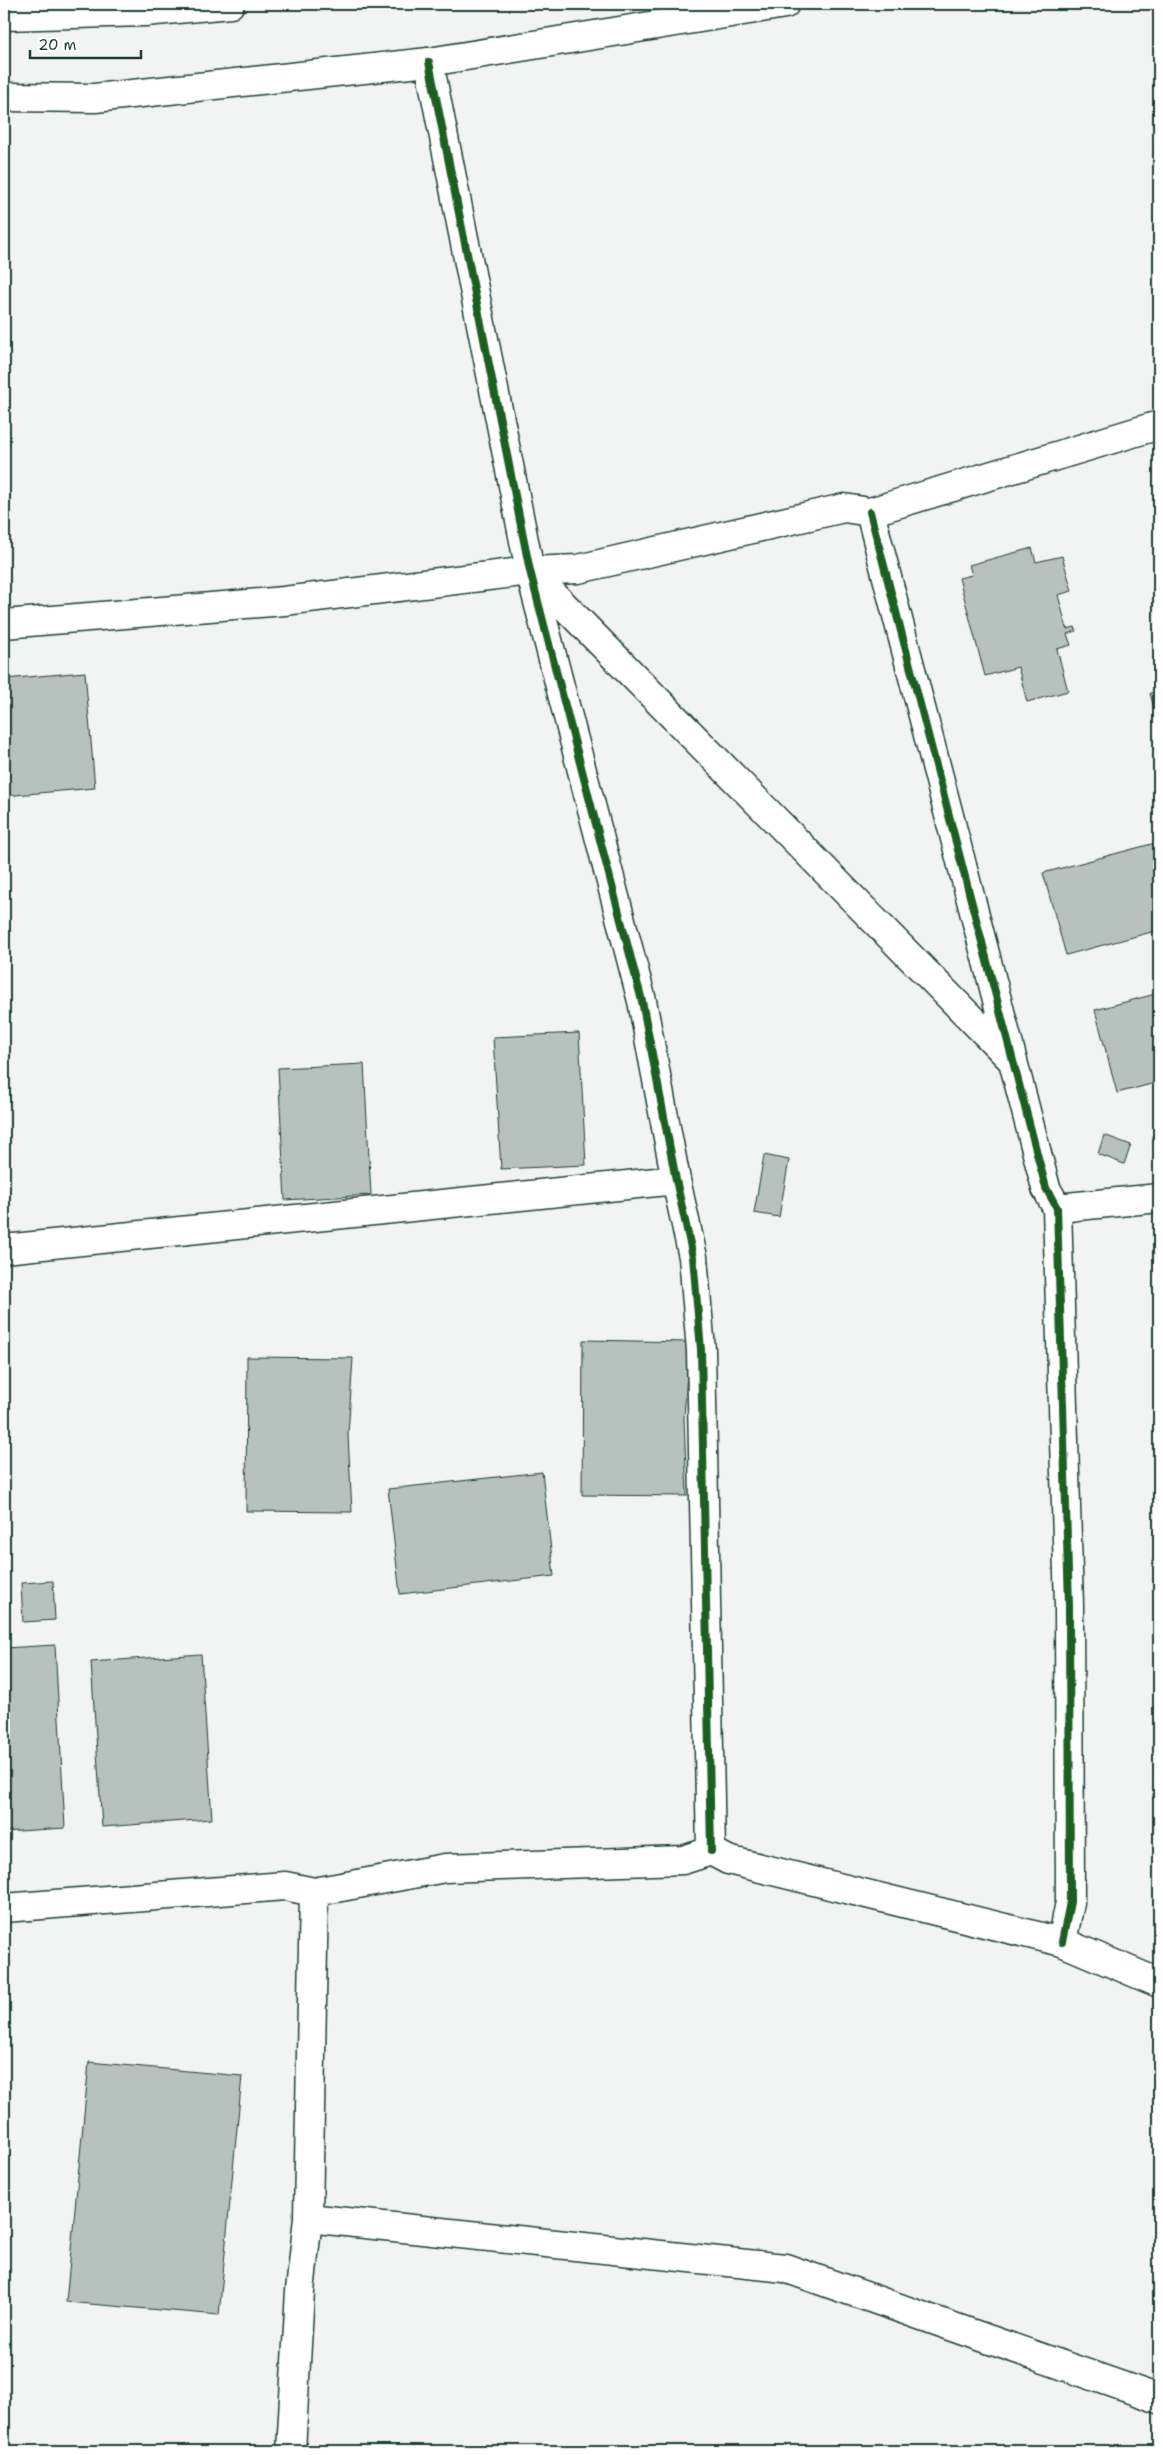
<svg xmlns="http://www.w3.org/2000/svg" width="1163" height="2455" font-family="'Shantell Sans',sans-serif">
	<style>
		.building { fill: #b7c1bd; stroke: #1f3d34 }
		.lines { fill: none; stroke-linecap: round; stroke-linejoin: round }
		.street-casing { stroke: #1f3d34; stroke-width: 31 }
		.secondary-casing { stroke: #1f3d34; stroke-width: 31 }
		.street { stroke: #fff; stroke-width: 28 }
		.secondary { stroke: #fff; stroke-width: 28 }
		.cycleway-casing { stroke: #fff; stroke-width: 11 }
		.cycleway { stroke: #1b5e20; stroke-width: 8 }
	</style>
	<rect width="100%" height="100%" fill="#f2f3f3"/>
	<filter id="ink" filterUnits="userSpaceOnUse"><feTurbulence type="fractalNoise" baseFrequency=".02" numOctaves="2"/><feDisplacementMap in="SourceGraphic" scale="10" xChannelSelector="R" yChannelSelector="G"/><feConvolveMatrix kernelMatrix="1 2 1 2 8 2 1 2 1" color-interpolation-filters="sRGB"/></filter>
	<g filter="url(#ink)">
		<path class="building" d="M1032,548l4,14 26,-6 10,35 -14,4 9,34 8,-2 1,4 -9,3 4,11 -14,4 11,42 -41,11 -9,-35 -33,9 -26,-98 13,-3 -3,-10z
			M85,672l10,116 -91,8v-117z
			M1159,691v37l-9,-35z
			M1159,842v88l-93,25 -23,-82z
			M1159,993v89l-42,11 -22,-83z
			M579,1033l7,132 -85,4 -8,-132z
			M364,1064l7,131 -86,5 -7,-132z
			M1104,1135l27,10 -7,19 -26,-10z
			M764,1155l25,5 -10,57 -25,-4z
			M583,1340l106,2 -5,76 3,78 -105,-1z
			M247,1357l106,1 -5,77 4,77 -106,-1z
			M542,1472l12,104 -154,18 -12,-105z
			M53,1581l2,39 -32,2 -2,-39z
			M55,1645l10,183 -61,4v-184z
			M201,1654l11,165 -110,8 -11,-165z
			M89,2062l153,14 -23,239 -153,-13z"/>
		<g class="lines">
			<defs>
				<path id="street" d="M429,62l101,509 112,430 34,179 17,77 8,93 10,501
					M870,512l176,676 11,20 12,397 1,297 -8,40
					M531,572l480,487
					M4,624l280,-23 246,-30 48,-2 266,-61 26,4 289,-87
					M1057,1208l102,-10
					M4,1249l672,-69
					M4,1908l281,-22 29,6 131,-24 238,-8 28,-9 17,9 334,82 97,41
					M308,2218l477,50 374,131
					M291,2451l9,-160 8,-73 6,-326"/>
				<path id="secondary" d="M4,16l141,-4 85,-8
					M4,97l91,1 334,-36 356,-58"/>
			</defs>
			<use href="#street" class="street-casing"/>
			<use href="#secondary" class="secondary-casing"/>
			<use href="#street" class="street"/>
			<use href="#secondary" class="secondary"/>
			<defs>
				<path id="cycleway" d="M429,62l101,509 112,430 34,179 17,77 8,93 10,501
					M870,512l176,676 11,20 12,397 1,297 -8,40"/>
			</defs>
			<use href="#cycleway" class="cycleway-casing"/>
			<use href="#cycleway" class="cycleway"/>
		</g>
	</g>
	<rect width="1163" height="2455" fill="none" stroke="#fff" stroke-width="20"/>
	<rect x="10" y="10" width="1143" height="2435" fill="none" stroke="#1f3d34" stroke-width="2" filter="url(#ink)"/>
	<path d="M30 50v8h111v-8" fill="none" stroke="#1f3d34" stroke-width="2.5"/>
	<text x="38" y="50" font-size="15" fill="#1f3d34" stroke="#ffffff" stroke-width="4" paint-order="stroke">20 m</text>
</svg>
